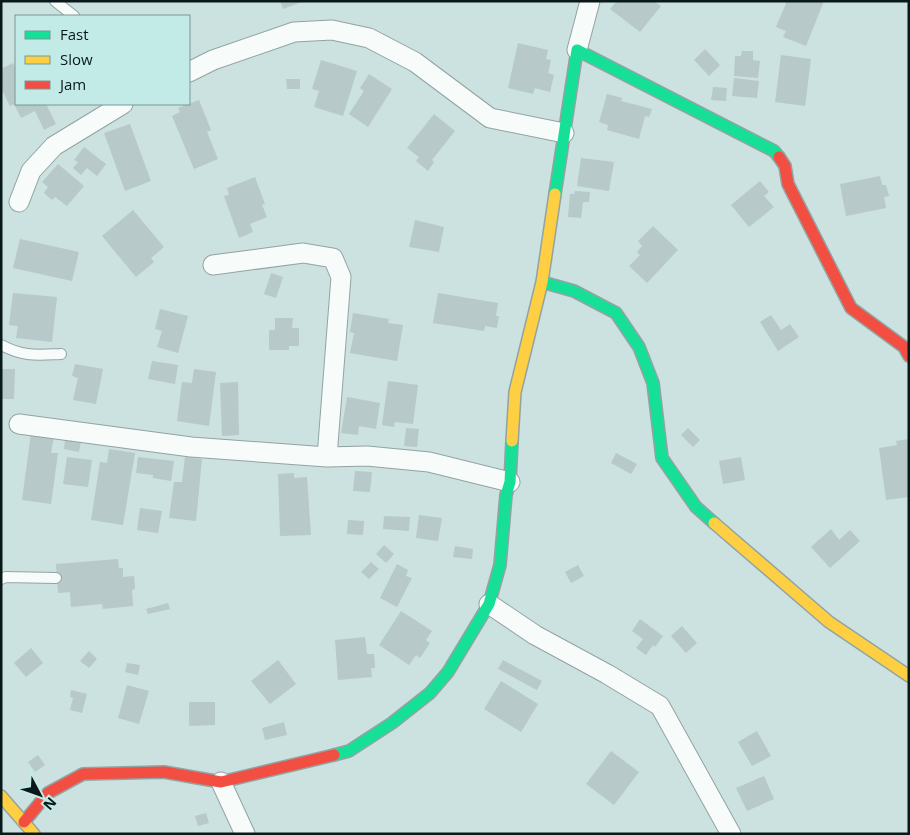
<svg xmlns="http://www.w3.org/2000/svg" width="910" height="835" font-family="'Open Sans',sans-serif">
	<style>
		.building { fill: #b7c9c8 }
		.lines { fill: none; stroke-linecap: round; stroke-linejoin: round }
		.lane-casing { stroke: #92a3a2; stroke-width: 12 }
		.street-casing { stroke: #92a3a2; stroke-width: 21 }
		.fast-casing { stroke: #92a3a2; stroke-width: 14 }
		.slow-casing { stroke: #92a3a2; stroke-width: 14 }
		.jam-casing { stroke: #92a3a2; stroke-width: 14 }
		.lane { stroke: #f7fbfa; stroke-width: 10 }
		.street { stroke: #f7fbfa; stroke-width: 19 }
		.fast { stroke: #16e098; stroke-width: 11 }
		.slow { stroke: #ffcf43; stroke-width: 11 }
		.jam { stroke: #f24e42; stroke-width: 11 }
	</style>
	<rect width="100%" height="100%" fill="#cbe2e0"/>
	<path class="building" d="M280,1h24l-21,8z
		M617,1h37l7,5 -21,26 -30,-23z
		M787,1h37l-18,45 -23,-9 3,-6 -10,-4z
		M518,43l30,7 -2,9 5,1 -3,13 6,2 -4,17 -15,-4 -2,6 -25,-6z
		M705,49l15,16 -11,11 -15,-16z
		M742,51h11v9l7,1 -2,17 -24,-2 1,-20h6z
		M781,55l30,4 -6,47 -30,-4z
		M321,60l36,11 -14,45 -29,-9 5,-16 -7,-2z
		M13,63l3,7v34h30l10,20 -12,6 -9,-19 -14,7 -7,-14 -4,2 -9,-18v-19z
		M369,74l23,15 -24,38 -19,-13 15,-23 -4,-3z
		M734,78l25,3 -2,17 -25,-2z
		M286,79h14v10h-13z
		M713,87l14,1 -1,13 -15,-1z
		M607,94l15,4 -1,3 31,8 -3,8 -4,-1 -6,23 -32,-9 1,-5 -9,-3z
		M199,100l12,30 -4,2 11,27 -24,10 -22,-53 8,-4 -2,-4z
		M434,114l21,17 -23,29 2,2 -6,9 -12,-10 3,-4 -12,-9z
		M130,124l21,57 -26,10 -21,-58z
		M84,147l22,17 -9,12 -10,-8 -6,7 -8,-7 5,-6 -4,-2z
		M581,158l33,4 -5,29 -32,-5z
		M58,164l26,22 -17,20 -12,-9 -3,3 -8,-7 4,-6 -6,-5z
		M880,176l2,9h4l3,11 -5,1 2,11 -40,8 -6,-32z
		M255,177l10,27 -3,1 5,12 -17,7 3,8 -14,6 -15,-42 5,-1 -2,-7z
		M760,181l9,11 -5,4 10,11 -25,20 -18,-22z
		M575,191l15,1 -1,10h-6l-2,16 -13,-1 2,-23h4z
		M133,210l31,37 -13,11 3,4 -18,15 -34,-41z
		M415,220l29,7 -5,25 -30,-5z
		M653,226l25,24 -31,33 -18,-17 11,-11 -3,-3 5,-6 -4,-5z
		M20,239l59,13 -7,29 -59,-13z
		M271,273l12,4 -7,21 -12,-4z
		M13,293l44,4 -5,45 -36,-4 2,-12 -9,-1z
		M438,293l60,10 -2,13h3l-2,12 -12,-2 -1,5 -51,-8z
		M160,309l28,7 -10,37 -21,-6 5,-16 -7,-2z
		M353,313l36,6 -1,4 15,2 -6,36 -47,-8 4,-20 -4,-1z
		M771,315l10,15 9,-6 9,13 -21,14 -18,-29z
		M275,318h18l-1,10h7v18h-10v4h-20v-20h6z
		M152,361l26,4 -3,19 -27,-5z
		M75,364l28,5 -7,35 -23,-4 5,-22 -6,-2z
		M1,369h14l-1,30h-13z
		M194,369l22,3 -7,54 -32,-5 5,-39 10,1z
		M388,381l30,4 -5,39 -18,-2 -1,5 -12,-2z
		M238,382l1,53 -17,1 -2,-53z
		M347,397l33,6 -4,26 -17,-3 -1,9 -17,-2z
		M406,428l13,1 -2,18 -13,-1z
		M688,428l12,12 -7,7 -12,-12z
		M31,433l23,3 -3,17h7l-7,51 -29,-4z
		M65,439l16,3 -2,10 -15,-3z
		M909,439v58l-23,3 -7,-52 18,-3 -1,-4z
		M109,449l26,4 -12,72 -32,-5 9,-58 7,1z
		M616,453l21,11 -6,10 -20,-11z
		M67,457l25,3 -4,27 -25,-3z
		M138,457l36,4 -3,20 -18,-3v-3l-17,-2z
		M185,457l17,2 -6,62 -27,-3 5,-36h8z
		M741,457l4,23 -22,4 -4,-23z
		M355,471l17,1 -2,20 -17,-1z
		M294,473v5l13,-1 4,58 -31,1 -2,-62z
		M140,508l22,3 -4,22 -21,-3z
		M419,515l23,3 -4,23 -22,-3z
		M384,516l26,1 -1,14 -26,-2z
		M348,520l16,1 -1,14 -16,-1z
		M831,529l8,11 11,-10 10,11 -30,27 -19,-21z
		M384,545l10,9 -8,9 -10,-9z
		M455,546l18,3 -1,10 -19,-2z
		M118,559l1,9h4v9l11,-1 1,13 -3,1 1,16 -30,3 -1,-5 -31,3 -1,-15 -12,1 -2,-29z
		M371,562l8,7 -10,10 -8,-7z
		M397,564l11,6 -2,6 6,2 -15,29 -17,-9z
		M578,565l6,11 -13,7 -6,-11z
		M168,603l2,6 -22,5 -2,-5z
		M401,611l31,20 -6,9 4,3 -10,15 -4,-3 -7,10 -30,-20z
		M640,619l23,17 -8,11 -2,-2 -7,10 -10,-7 7,-9 -11,-8z
		M682,626l15,17 -11,10 -15,-17z
		M365,637l2,17h7l1,14h-4l1,9 -34,3 -3,-40z
		M31,648l12,15 -17,14 -12,-14z
		M89,651l8,8 -8,9 -9,-7z
		M278,660l18,24 -26,20 -19,-23z
		M503,660l39,21 -5,9 -39,-21z
		M127,663l13,2 -2,10 -13,-3z
		M501,681l37,23 -17,28 -37,-23z
		M127,685l22,6 -10,33 -21,-6z
		M71,690l16,4 -5,19 -12,-3 3,-12 -3,-1z
		M189,702h26v23l-26,1z
		M284,722l3,13 -22,5 -3,-12z
		M757,731l14,25 -19,10 -14,-24z
		M611,751l28,21 -25,33 -28,-21z
		M38,755l7,10 -10,7 -7,-10z
		M764,776l10,23 -27,12 -11,-23z
		M206,813l3,10 -11,3 -3,-10z"/>
	<g class="lines">
		<defs>
			<path id="lane" d="M55,1l19,15
				M1,345c23,12 35,10 60,9
				M1,579l5,-2 50,1"/>
			<path id="street" d="M577,50l13,-49
				M189,72l24,-12 81,-28 38,-2 37,8 46,24 75,56 74,15
				M19,202l12,-31 23,-25 69,-42
				M213,265l90,-12 30,5 8,19 -14,180
				M19,424l172,23 136,10 40,-1 62,6 81,20
				M489,604l46,31 72,39 53,32 71,128
				M221,782l24,52"/>
			<path id="fast" d="M555,194l22,-144 197,101 5,6
				M542,282l32,9 42,22 23,34 14,36 9,75 34,49 18,16
				M334,755l15,-4 43,-28 38,-30 18,-21 41,-68 11,-39 6,-70 4,-13 2,-41"/>
			<path id="slow" d="M512,441l3,-49 27,-110 13,-88
				M714,523l115,99 80,54
				M1,796l33,38"/>
			<path id="jam" d="M779,157l6,9 3,18 63,124 53,39 5,9
				M24,822l24,-29 35,-19 81,-2 57,10 113,-27"/>
		</defs>
		<use href="#lane" class="lane-casing"/>
		<use href="#street" class="street-casing"/>
		<use href="#fast" class="fast-casing"/>
		<use href="#slow" class="slow-casing"/>
		<use href="#jam" class="jam-casing"/>
		<use href="#lane" class="lane"/>
		<use href="#street" class="street"/>
		<use href="#fast" class="fast"/>
		<use href="#slow" class="slow"/>
		<use href="#jam" class="jam"/>
	</g>
	<rect width="910" height="835" fill="none" stroke="#091818" stroke-width="5"/>
	<rect x="15" y="15" width="175" height="90" fill="#c2ebe8" stroke="#789795"/>
	<rect x="25" y="31" width="25" height="8" fill="#16e098" stroke="#789795"/>
	<text x="60" y="40" font-size="15" fill="#091818">Fast</text>
	<rect x="25" y="56" width="25" height="8" fill="#ffcf43" stroke="#789795"/>
	<text x="60" y="65" font-size="15" fill="#091818">Slow</text>
	<rect x="25" y="81" width="25" height="8" fill="#f24e42" stroke="#789795"/>
	<text x="60" y="90" font-size="15" fill="#091818">Jam</text>
	<g transform="translate(40 795) rotate(131)" stroke="#c2ebe8" stroke-width="4" paint-order="stroke">
	<path d="M0-4L9 19L0 12L-9 19Z" fill="#091818"/>
	<text y="-8" font-size="14" font-weight="bold" text-anchor="middle" fill="#091818">N</text>
	</g>
</svg>
